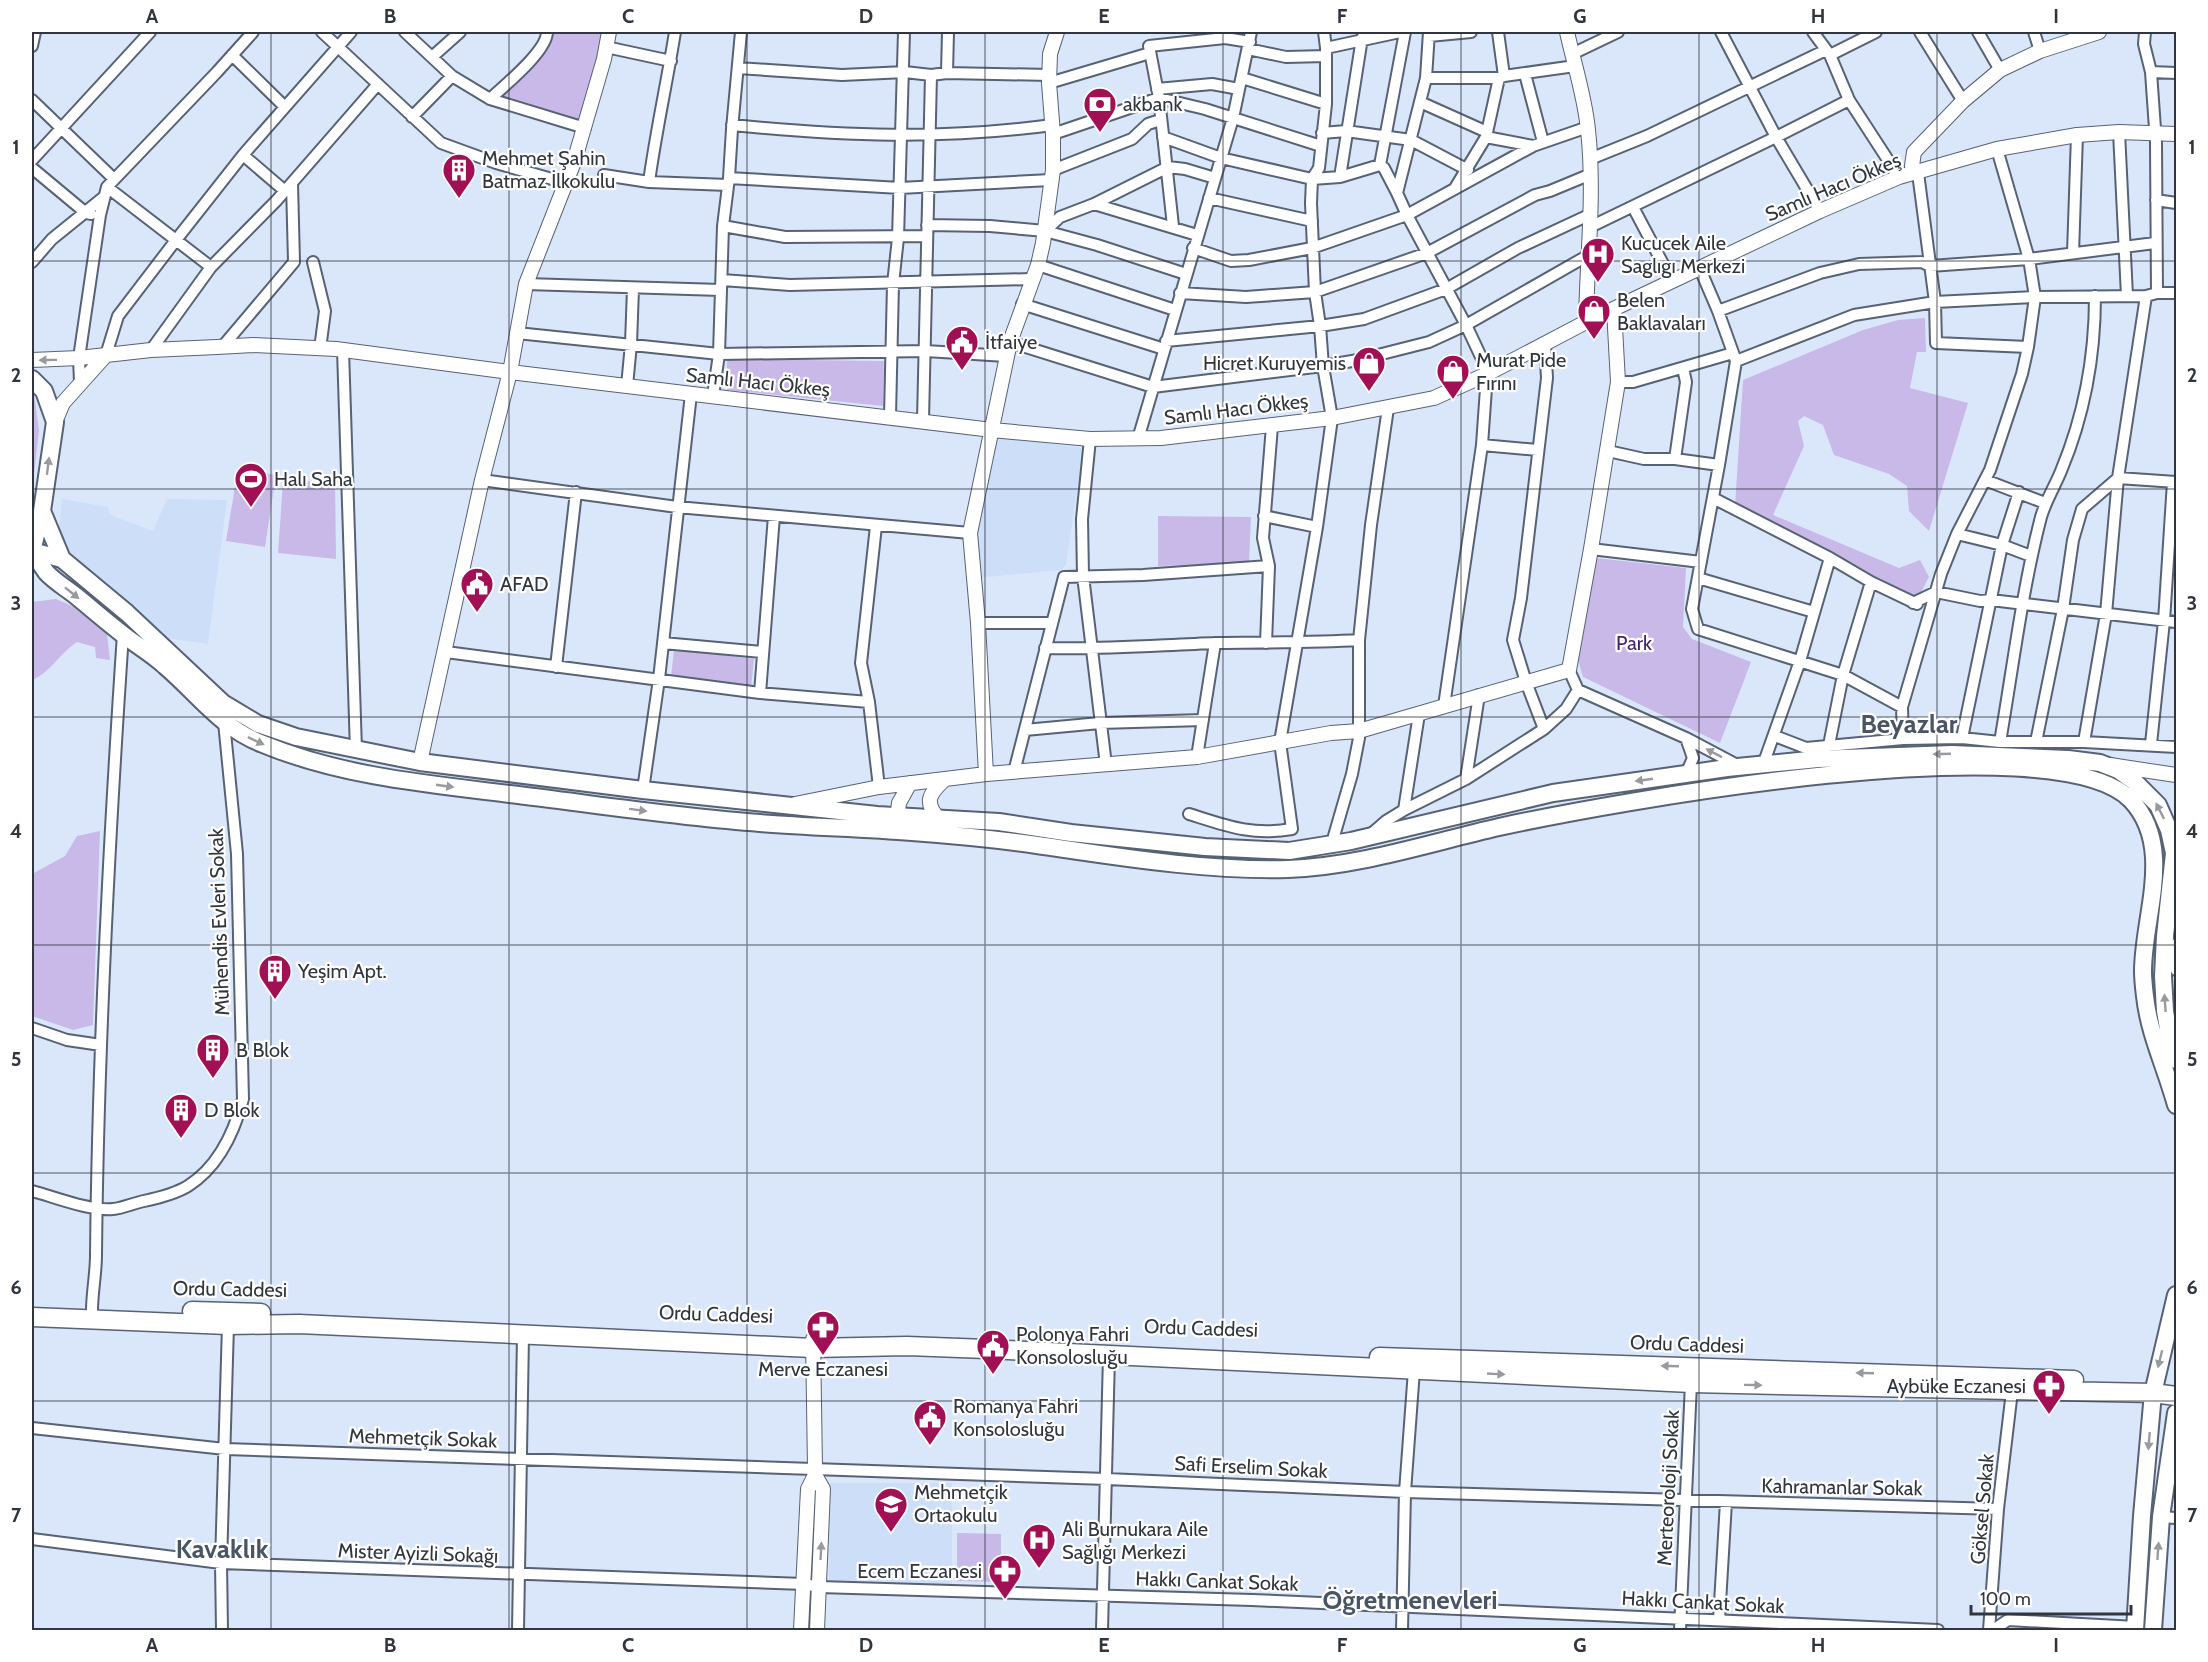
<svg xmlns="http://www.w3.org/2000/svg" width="2208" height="1662" font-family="Cabin,sans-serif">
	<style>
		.built { fill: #cddef9 }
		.green { fill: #c9b9e9 }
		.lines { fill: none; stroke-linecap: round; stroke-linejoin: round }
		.minor-casing { stroke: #576274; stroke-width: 14 }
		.tertiary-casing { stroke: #576274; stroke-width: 16 }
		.secondary-casing { stroke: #576274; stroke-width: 20 }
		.primary-casing { stroke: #576274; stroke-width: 21 }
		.minor { stroke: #fff; stroke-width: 10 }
		.tertiary { stroke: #fff; stroke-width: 14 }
		.secondary { stroke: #fff; stroke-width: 16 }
		.primary { stroke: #fff; stroke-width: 18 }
		.oneway { fill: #989a9e }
		.grid { fill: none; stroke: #31363e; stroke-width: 1.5; stroke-opacity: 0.55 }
		.labels { text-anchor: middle; stroke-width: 4.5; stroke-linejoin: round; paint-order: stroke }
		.poi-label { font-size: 20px; fill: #31363e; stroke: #fff; text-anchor: start }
		.street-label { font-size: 20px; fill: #31363e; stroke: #fff }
		.park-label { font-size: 20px; fill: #44256d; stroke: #fff }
		.district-label { font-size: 26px; font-weight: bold; fill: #495465; stroke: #fff }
		.neatline { fill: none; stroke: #31363e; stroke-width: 2 }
		.grid-label { font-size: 20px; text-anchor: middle; font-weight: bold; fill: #31363e }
	</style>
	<rect width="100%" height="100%" fill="#dae7fb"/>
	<path class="built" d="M996,437l87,11 -17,117 -6,5 -82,8 -1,-42z
		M62,499l46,8 2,8 43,16 14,-32 60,1 -19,144 -57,-8 -95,-80z
		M829,1483h123v102l-123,-2z"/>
	<path class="green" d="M551,32h53l-23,92 -81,-24c12,-22 52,-42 51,-68z
		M1925,318l1,34h-9l-7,36 58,15 -39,128 -20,-20 -2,-25 -18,-12 -55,-19 -11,-30 -19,-9 -6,5 6,25 -31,69 126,53 21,-8 9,17 -11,21 -183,-92 8,-126 120,-50 35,-10z
		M727,359l157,2 -1,45 -156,-16z
		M32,391l2,1 5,39 -7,61z
		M238,469l38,6 -11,72 -39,-6z
		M335,481l1,78 -58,-6 5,-71z
		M1158,516l93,1 -2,46 -91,3z
		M1596,558l90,10 -3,59 9,12 59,23 -31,81 -137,-66 -5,-17z
		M56,599l21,9 30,26 3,26 -14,-2 -1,-11 -18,-5c-17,11 -27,31 -45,38v-78z
		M674,649l80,10 -3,29 -80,-10z
		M100,831l-7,194 -20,5 -41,-14v-142l33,-18 12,-20z
		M957,1533l44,1v48l-44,-1z"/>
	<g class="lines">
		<defs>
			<path id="minor" d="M322,32l119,111 55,20 70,20
				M405,32l47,44 38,23 95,29
				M1721,32l55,105 44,74
				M1813,32l17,23 19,45 50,77
				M1920,32l43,69
				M1978,32l22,38
				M2034,32l6,19
				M2145,32l-1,12 7,28
				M1429,36l42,-4
				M32,46l3,-14
				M606,47l65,14
				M1326,48l74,-16
				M1248,49l38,8 40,-1
				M1572,54l46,-22
				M232,55l53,52
				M1830,55l46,-23
				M432,57l28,-25
				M738,68l104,7 63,-3 26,3 16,-2 102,2
				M947,73l1,-41
				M1525,74l18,68
				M1504,76l71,-10
				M1242,78l84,26
				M1426,78h73
				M1049,83l101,-30
				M1157,89l55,-5 27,5
				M490,99c15,-14 57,-48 57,-67
				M32,100l82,79
				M1420,102l67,30
				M412,117l40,-41
				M732,125c109,11 211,15 320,0
				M2119,132l8,164
				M1322,133l24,-2 65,9 57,30
				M1053,134l106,-36 46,11 116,37
				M1163,137l58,21 91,21 28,-2 40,-12 25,-133
				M1486,137l47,9
				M243,155l42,36
				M1590,159l57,-23 179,-86
				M32,160l118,-128
				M1380,165l4,3 13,25
				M32,168l54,45 5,1
				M1053,170l79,-31 16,-15 12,-4
				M1918,173l17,129 1,41 92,4
				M604,175l45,7 79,3
				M1340,177l22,-139
				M729,178l171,10 151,-8
				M649,182c7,-51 18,-100 26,-150
				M107,187l104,80
				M1455,188l31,-51 13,-59 5,-2 -6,-44
				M1209,198l103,23
				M2156,200l20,3
				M1094,204l103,31
				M1633,207l39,74
				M927,225l63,1 55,5 52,14 89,29
				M723,226l62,11 141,-1
				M1173,226l-14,-128 -10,-52 76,-8 25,4
				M1590,227l186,-90 73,-37
				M1045,231l15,-14 34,-13 74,-37 17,2 30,9
				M1193,248l38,13 18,-1 63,-12 95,-33 -10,-22 29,-115 3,-46
				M2073,253l4,-118
				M32,262l20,-23 52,-42
				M313,262l12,49 -5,38
				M1038,265l137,45
				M1700,269l18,42 18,50 -17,104 -27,144 6,20 145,46 59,32
				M722,280l68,5 242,-6
				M526,284l195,6
				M1180,293l66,4 69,-5 112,-39 108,-58 15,-4 41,-17
				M2157,293l-1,-150 -5,-71 25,1
				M1022,304l142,45
				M1718,311l102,-38 39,-9 63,-2 8,4 99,-7 126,-16
				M517,333l202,21 207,-3 80,5
				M1166,341l154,-15 44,-7 82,-30 72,-41 73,-34
				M1010,342l143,45 170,-21 35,-6 71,-18 37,-17 121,-69
				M223,346l71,-84 -2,-79
				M151,350l60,-83 66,-67 101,-116
				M343,350l13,400
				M106,355l12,-39 58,-76 67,-85 108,-123
				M1736,361l118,-46 81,-13 100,-5 111,-1 11,-3h19
				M80,382l-1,-24 21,-143 7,-28 110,-115 36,-40
				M1618,382h15l100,-29
				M627,386l4,-42 2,-56
				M713,396l6,-42 4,-128 6,-48 3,-49 9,-97
				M890,416l3,-132 5,-46 6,-206
				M923,420l8,-345
				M1090,439l-8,80 1,57 23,189
				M1138,439l95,-321 18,-86
				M1482,445l56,5
				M1608,451l36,8h31l44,6
				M1675,459l11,-77 -3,-14
				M482,480l195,27 293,26
				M1985,480l60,23
				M1713,498l117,60 41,24 46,22
				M1264,516l53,11
				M876,526l-15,137 8,39 10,85
				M1957,534l45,11 29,11
				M1591,549l110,13
				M1698,578l116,34
				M1913,603l23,-11 44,9 11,-1 185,22
				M978,623h73
				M663,643l99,9
				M1266,643l3,-77 -6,-28 9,-112
				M1045,648c57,2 114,-3 171,-5 47,-1 95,0 143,-3l12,-115 17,-117
				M446,652l314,41 109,9
				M556,667l20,-175
				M1569,670l9,20 108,48 53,28
				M760,693l14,-177
				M1444,706l38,-261 5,-71 -5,-15 -16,-34 -59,-110 126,-69 55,-19
				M1544,729l-18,-47 -13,-42 8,-42 26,-220 -2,-34
				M1025,730l75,-7 103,-3
				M1775,736l31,12 97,-9 59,-1 38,4h84l92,5
				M1686,738l7,20 -7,16
				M1962,738l40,-193 17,-53
				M1903,739l-1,-32 39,-133 16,-40 33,-64 32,-96 6,-27 7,-50 -6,-38 -32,-110
				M2000,742c13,-75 22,-152 41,-225 5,-17 14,-31 20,-46 23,-55 34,-116 34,-175
				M2036,742l27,-133 10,-69 9,-31 36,-31 58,4
				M2084,742l22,-128 12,-136 28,-182
				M2151,744l13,-123 9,-139
				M1829,745l14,-70 28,-93
				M1197,757l18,-114
				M1763,765l37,-104 30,-103
				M1014,772l50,-195 79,-2 126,-9
				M1466,779l13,-84
				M643,790l16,-111 32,-285
				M1404,810l15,-96
				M1189,814c38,12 63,22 103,15l-12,-87 37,-215 15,-109 -9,-52 -3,-40 -5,-34 -4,-89 1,-24 7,-11 7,-64v-56l-2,-16
				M1371,834l15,-13 18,-11 62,-31 78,-50 22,-20 12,-19
				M1333,844l1,-8 18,-62 7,-36v-98
				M2176,944v26
				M32,1028l35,12 34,5
				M32,1191c23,6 57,20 81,18 10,-1 21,-6 31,-8 14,-3 31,-7 44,-15 30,-19 46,-53 55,-87l-6,-245 -13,-132
				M92,1318c-1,-21 4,-42 4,-63 2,-207 13,-414 27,-621
				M32,1428l193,21 882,30 298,13 593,17
				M2161,1517l15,1
				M32,1539l189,24 583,21 15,3 433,13 686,30
				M1719,1620l7,-118
				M222,1630l-1,-67 7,-238
				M518,1630l5,-295
				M1102,1630l7,-274
				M1402,1630l3,-138 9,-122
				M1680,1630l11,-247
				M1989,1630l9,-121 14,-118
				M1993,1630l15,-10 128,7"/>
			<path id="tertiary" d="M1567,32c7,32 18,65 21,98 7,64 -1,128 -2,192
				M1918,173l-6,-7 2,-14 49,-51 37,-31 40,-19 59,-19
				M32,360l47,-2 72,-8 66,-3 36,-2 83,4 174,23 482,58 98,9 71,-1 171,-20 102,-20 53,-24 99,-52 80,-38 154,-73 79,-34 98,-28 80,-14 42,-3 57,2
				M55,422l8,-19 43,-48
				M420,762l62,-282 28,-108 16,-88 48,-122 30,-103 5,-27
				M2110,765l66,10
				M986,774l-8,-151 -8,-90 40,-191 28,-77 5,-22 10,-73v-36l-4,-51 1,-29 7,-22
				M795,804l84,-17 107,-13 211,-17 134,-24 28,-2 210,-61 22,-121 27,-167 -4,-73
				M939,819c-16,-17 -9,-26 5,-39
				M896,826l3,-23 11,-20
				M813,1339l2,129v7l8,14 -6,141
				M801,1630l7,-141 7,-14"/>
			<path id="secondary" d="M32,379l12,12 11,31 -13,89 -10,40c1,1 13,20 14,21 8,9 20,16 30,24 16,13 32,27 49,40 13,10 28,19 40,30 33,28 56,62 98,78 77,32 164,40 247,50 83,10 167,23 250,29 51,4 101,5 152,9 41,3 84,7 125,13 83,12 167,26 251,24 73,-3 141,-26 211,-42 109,-24 556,-106 632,-27 44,47 12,116 12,171 0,8 1,17 2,25 4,38 21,72 31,109
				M42,511l20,48
				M32,551l30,8 65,54 96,90 35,21 38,13 124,25 223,28 234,25 122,7 72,11 134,14 84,4 62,-10 202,-48 174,-25 91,-9 134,-5 116,5 32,4 18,7 17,12 23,23 11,25 5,23 -9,83 -2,40 2,35 6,35 5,14
				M2135,1630l7,-114 11,-123 23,-98
				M2153,1630l8,-113 15,-104"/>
			<path id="primary" d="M192,1311l69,2
				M32,1317l196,8 71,-1 514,24 94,-2 79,3 705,34 462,10 23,3
				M1379,1357l695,23"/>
		</defs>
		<use href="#minor" class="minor-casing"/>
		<use href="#tertiary" class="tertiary-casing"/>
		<use href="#secondary" class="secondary-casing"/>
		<use href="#primary" class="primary-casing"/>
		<use href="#minor" class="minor"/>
		<use href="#tertiary" class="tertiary"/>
		<use href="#secondary" class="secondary"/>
		<use href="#primary" class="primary"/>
	</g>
	<defs><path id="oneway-solid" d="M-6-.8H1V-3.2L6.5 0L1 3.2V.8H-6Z" transform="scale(1.5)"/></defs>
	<g class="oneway">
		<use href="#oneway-solid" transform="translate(48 360) rotate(179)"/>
		<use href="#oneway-solid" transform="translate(48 466) rotate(-83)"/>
		<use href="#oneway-solid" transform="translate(72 593) rotate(39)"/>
		<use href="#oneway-solid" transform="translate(256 741) rotate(25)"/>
		<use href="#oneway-solid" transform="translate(1714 753) rotate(-153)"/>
		<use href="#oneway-solid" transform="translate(1942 754) rotate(178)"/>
		<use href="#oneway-solid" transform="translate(1644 780) rotate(172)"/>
		<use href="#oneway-solid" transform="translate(445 786) rotate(8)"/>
		<use href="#oneway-solid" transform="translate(638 810) rotate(7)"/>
		<use href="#oneway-solid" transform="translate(2160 811) rotate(-117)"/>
		<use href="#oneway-solid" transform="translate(2165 1003) rotate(-94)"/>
		<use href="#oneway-solid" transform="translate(2160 1359) rotate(104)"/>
		<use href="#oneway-solid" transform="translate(1670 1366) rotate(-178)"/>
		<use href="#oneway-solid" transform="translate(1865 1373) rotate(-178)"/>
		<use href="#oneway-solid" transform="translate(1496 1374) rotate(3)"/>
		<use href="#oneway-solid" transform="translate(1753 1385) rotate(1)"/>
		<use href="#oneway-solid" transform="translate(2149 1441) rotate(95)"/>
		<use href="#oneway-solid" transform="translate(821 1551) rotate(-87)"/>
		<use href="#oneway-solid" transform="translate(2158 1551) rotate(-86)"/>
	</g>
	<path class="grid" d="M271,32v1598M509,32v1598M747,32v1598M985,32v1598M1223,32v1598M1461,32v1598M1699,32v1598M1937,32v1598M32,261h2144M32,489h2144M32,717h2144M32,945h2144M32,1173h2144M32,1401h2144"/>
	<defs>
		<symbol id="bank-pin" viewBox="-11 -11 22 30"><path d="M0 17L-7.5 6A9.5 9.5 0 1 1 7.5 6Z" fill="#a10f54" stroke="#fff"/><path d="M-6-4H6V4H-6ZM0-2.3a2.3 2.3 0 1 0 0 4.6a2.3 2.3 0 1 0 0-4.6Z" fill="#fff"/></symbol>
		<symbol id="building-pin" viewBox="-11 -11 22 30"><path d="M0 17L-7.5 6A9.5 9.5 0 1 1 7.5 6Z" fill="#a10f54" stroke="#fff"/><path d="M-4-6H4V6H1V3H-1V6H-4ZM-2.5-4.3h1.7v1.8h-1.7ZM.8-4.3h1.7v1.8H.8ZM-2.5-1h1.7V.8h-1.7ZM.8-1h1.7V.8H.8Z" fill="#fff"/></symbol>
		<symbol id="hospital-pin" viewBox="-11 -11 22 30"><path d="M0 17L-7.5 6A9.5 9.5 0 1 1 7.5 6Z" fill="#a10f54" stroke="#fff"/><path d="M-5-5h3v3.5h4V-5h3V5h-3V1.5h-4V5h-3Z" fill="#fff"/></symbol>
		<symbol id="shop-pin" viewBox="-11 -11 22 30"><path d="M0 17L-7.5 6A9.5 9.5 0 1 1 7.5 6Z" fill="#a10f54" stroke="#fff"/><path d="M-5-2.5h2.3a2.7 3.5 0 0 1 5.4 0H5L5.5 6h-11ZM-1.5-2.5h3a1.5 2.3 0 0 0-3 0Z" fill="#fff"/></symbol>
		<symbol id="civic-pin" viewBox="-11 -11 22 30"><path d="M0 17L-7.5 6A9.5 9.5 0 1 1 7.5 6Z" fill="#a10f54" stroke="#fff"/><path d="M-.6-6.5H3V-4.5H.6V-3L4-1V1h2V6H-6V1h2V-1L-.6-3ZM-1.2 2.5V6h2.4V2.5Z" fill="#fff"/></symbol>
		<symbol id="stadium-pin" viewBox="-11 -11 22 30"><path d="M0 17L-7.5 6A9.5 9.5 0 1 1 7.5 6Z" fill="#a10f54" stroke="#fff"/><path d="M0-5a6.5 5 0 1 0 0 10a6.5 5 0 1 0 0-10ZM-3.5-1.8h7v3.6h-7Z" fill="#fff"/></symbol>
		<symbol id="pharmacy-pin" viewBox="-11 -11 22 30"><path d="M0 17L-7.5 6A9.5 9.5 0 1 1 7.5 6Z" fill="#a10f54" stroke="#fff"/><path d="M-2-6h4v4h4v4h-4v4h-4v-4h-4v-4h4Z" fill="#fff"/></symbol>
		<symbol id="school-pin" viewBox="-11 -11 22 30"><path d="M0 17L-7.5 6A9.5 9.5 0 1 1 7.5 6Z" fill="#a10f54" stroke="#fff"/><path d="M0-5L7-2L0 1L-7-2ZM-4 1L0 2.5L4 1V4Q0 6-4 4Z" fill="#fff"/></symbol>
	</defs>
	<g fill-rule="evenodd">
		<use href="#bank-pin" x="1081" y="85" width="38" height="52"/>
		<use href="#building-pin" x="440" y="151" width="38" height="52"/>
		<use href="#hospital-pin" x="1579" y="235" width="38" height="52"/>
		<use href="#shop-pin" x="1575" y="292" width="38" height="52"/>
		<use href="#civic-pin" x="943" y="323" width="38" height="52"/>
		<use href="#shop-pin" x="1350" y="344" width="38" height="52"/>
		<use href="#shop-pin" x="1434" y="352" width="38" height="52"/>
		<use href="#stadium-pin" x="232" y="460" width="38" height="52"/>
		<use href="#civic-pin" x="458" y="565" width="38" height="52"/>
		<use href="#building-pin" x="256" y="952" width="38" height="52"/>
		<use href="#building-pin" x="194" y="1031" width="38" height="52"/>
		<use href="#building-pin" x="162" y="1091" width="38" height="52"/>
		<use href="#pharmacy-pin" x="804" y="1308" width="38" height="52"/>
		<use href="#civic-pin" x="974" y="1327" width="38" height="52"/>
		<use href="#pharmacy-pin" x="2030" y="1367" width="38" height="52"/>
		<use href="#civic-pin" x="911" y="1398" width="38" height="52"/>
		<use href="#school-pin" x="872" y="1485" width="38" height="52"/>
		<use href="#hospital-pin" x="1020" y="1521" width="38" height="52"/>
		<use href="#pharmacy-pin" x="986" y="1552" width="38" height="52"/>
	</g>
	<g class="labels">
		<g class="poi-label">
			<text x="1123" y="111">akbank</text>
			<text x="482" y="165">Mehmet Şahin<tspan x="482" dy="23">Batmaz İlkokulu</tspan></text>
			<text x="1621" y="250">Kucucek Aile<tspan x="1621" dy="23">Saglıgı Merkezi</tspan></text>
			<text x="1617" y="307">Belen<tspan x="1617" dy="23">Baklavaları</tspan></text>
			<text x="985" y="349">İtfaiye</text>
			<text x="1476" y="367">Murat Pide<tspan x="1476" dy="23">Fırını</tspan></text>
			<text x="1346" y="370" text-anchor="end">Hicret Kuruyemis</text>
			<text x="274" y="486">Halı Saha</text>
			<text x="500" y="591">AFAD</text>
			<text x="298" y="978">Yeşim Apt.</text>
			<text x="236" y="1057">B Blok</text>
			<text x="204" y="1117">D Blok</text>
			<text x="1016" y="1341">Polonya Fahri<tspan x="1016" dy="23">Konsolosluğu</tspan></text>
			<text x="823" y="1376" text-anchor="middle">Merve Eczanesi</text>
			<text x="2026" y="1393" text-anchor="end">Aybüke Eczanesi</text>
			<text x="953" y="1413">Romanya Fahri<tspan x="953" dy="23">Konsolosluğu</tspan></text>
			<text x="914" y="1499">Mehmetçik<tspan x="914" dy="23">Ortaokulu</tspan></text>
			<text x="1062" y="1536">Ali Burnukara Aile<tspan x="1062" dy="23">Sağlığı Merkezi</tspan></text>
			<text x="982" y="1578" text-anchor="end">Ecem Eczanesi</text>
		</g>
		<g class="street-label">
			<text transform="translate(1833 187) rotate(-23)" y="7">Samlı Hacı Ökkeş</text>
			<text transform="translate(758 382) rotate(6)" y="7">Samlı Hacı Ökkeş</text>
			<text transform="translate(1236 409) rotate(-7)" y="7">Samlı Hacı Ökkeş</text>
			<text transform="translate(219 922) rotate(-92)" y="7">Mühendis Evleri Sokak</text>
			<text transform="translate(230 1289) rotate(1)" y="7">Ordu Caddesi</text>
			<text transform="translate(716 1314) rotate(2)" y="7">Ordu Caddesi</text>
			<text transform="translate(1201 1328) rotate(2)" y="7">Ordu Caddesi</text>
			<text transform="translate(1687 1344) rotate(2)" y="7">Ordu Caddesi</text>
			<text transform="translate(423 1438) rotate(2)" y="7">Mehmetçik Sokak</text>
			<text transform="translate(1251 1467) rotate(3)" y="7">Safi Erselim Sokak</text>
			<text transform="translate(1842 1487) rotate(1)" y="7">Kahramanlar Sokak</text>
			<text transform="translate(1668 1488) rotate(-87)" y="7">Merteoroloji Sokak</text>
			<text transform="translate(1982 1509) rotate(-85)" y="7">Göksel Sokak</text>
			<text transform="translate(418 1553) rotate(2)" y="7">Mister Ayizli Sokağı</text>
			<text transform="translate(1217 1581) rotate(2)" y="7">Hakkı Cankat Sokak</text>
			<text transform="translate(1703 1602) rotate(3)" y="7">Hakkı Cankat Sokak</text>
		</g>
		<g class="park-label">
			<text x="1634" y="650">Park</text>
		</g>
		<g class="district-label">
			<text x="1909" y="733">Beyazlar</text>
			<text x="222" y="1558">Kavaklık</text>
			<text x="1410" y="1609">Öğretmenevleri</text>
		</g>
	</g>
	<rect width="2208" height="1662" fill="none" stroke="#ffffff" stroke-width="66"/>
	<path d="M1971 1605v9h160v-9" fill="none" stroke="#31363e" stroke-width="3"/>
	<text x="1980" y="1605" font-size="18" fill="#31363e" stroke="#ffffff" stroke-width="4.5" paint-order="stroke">100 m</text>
	<rect x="33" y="33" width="2142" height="1596" class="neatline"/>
	<g class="grid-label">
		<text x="152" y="23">A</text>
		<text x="390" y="23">B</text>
		<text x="628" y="23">C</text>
		<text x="866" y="23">D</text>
		<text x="1104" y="23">E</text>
		<text x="1342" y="23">F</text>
		<text x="1580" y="23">G</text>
		<text x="1818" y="23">H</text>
		<text x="2056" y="23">I</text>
		<text x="16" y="154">1</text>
		<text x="2192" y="154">1</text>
		<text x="16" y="382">2</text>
		<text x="2192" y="382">2</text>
		<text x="16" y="610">3</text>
		<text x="2192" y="610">3</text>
		<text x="16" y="838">4</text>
		<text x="2192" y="838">4</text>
		<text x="16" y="1066">5</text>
		<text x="2192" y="1066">5</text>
		<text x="16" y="1294">6</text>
		<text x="2192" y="1294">6</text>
		<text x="16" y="1522">7</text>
		<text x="2192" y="1522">7</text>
		<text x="152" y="1652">A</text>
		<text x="390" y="1652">B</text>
		<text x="628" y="1652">C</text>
		<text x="866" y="1652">D</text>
		<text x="1104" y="1652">E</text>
		<text x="1342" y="1652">F</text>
		<text x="1580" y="1652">G</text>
		<text x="1818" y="1652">H</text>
		<text x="2056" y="1652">I</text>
	</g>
</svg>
